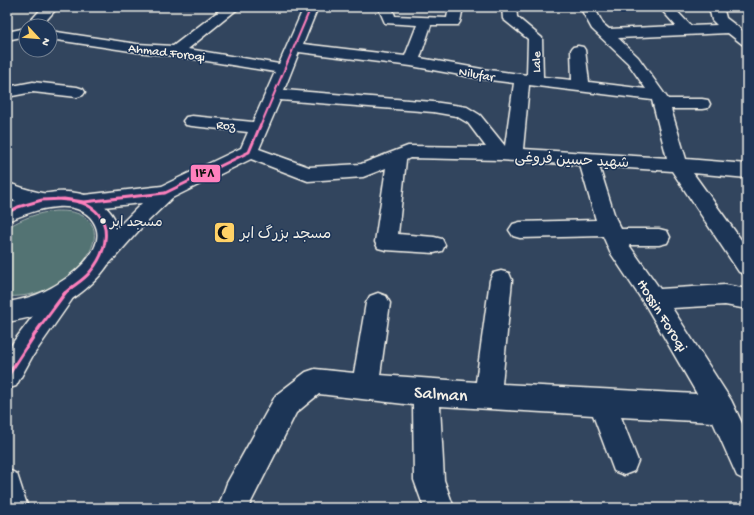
<svg xmlns="http://www.w3.org/2000/svg" width="754" height="515" font-family="'Gochi Hand','Playpen Sans Arabic',sans-serif">
	<style>
		.green { fill: #527373; stroke: #a3b2ae }
		.lines { fill: none; stroke-linecap: round; stroke-linejoin: round }
		.minor-casing { stroke: #f4f1e8; stroke-width: 3 }
		.major-casing { stroke: #f4f1e8; stroke-width: 3 }
		.minor { fill: #1d3557; fill-rule: evenodd }
		.major { fill: #1d3557; fill-rule: evenodd }
		.bus-1-far2-casing { stroke: #1d3557; stroke-width: 4 }
		.bus-1-far1-casing { stroke: #1d3557; stroke-width: 6 }
		.bus-1-casing { stroke: #1d3557; stroke-width: 6 }
		.bus-1-far2 { stroke: #ff80bd; stroke-width: 2 }
		.bus-1-far1 { stroke: #ff80bd; stroke-width: 3 }
		.bus-1 { stroke: #ff80bd; stroke-width: 3.5 }
		.bus-dot { fill: #f4f1e8; stroke: #1d3557; stroke-width: 1.5 }
		.labels { text-anchor: middle; stroke-width: 3; stroke-linejoin: round; paint-order: stroke }
		.far-street-label { font-size: 13px; fill: #f4f1e8; stroke: #1d3557 }
		.bus-label { font-size: 14px; fill: #f4f1e8; stroke: #1d3557; text-anchor: start }
		.street-label { font-size: 15px; fill: #f4f1e8; stroke: #1d3557 }
		.poi-label { font-size: 15px; fill: #f4f1e8; stroke: #1d3557; text-anchor: start }
		.near-street-label { font-size: 18px; fill: #f4f1e8; stroke: #1d3557 }
		.line-badge { stroke: #1d3557; stroke-width: 1.5 }
		.pale-badge-label { font-size: 11px; text-anchor: middle; font-weight: bold; fill: #111 }
	</style>
	<rect width="100%" height="100%" fill="#32455e"/>
	<filter id="ink" filterUnits="userSpaceOnUse"><feTurbulence type="fractalNoise" baseFrequency=".025" numOctaves="2"/><feDisplacementMap in="SourceGraphic" scale="8" xChannelSelector="R" yChannelSelector="G"/><feConvolveMatrix kernelMatrix="1 2 1 2 8 2 1 2 1" color-interpolation-filters="sRGB"/></filter>
	<g filter="url(#ink)">
		<path class="green" d="M55,211c10,0 19,0 28,5 26,15 2,49 -15,61 -17,13 -40,21 -61,19v-68c16,-10 30,-15 48,-17z"/>
		<g class="lines">
			<defs>
				<path id="minor" d="M43,7h15l-17,19h-15z
					M224,7h16l-52,42 91,15 25,-57h14l-15,37 102,12 12,-31 -32,-2 -7,-16h14l3,9 52,2 2,-11h14l-3,15 -2,3h-27l-11,33 62,11 45,6 1,-36 -25,-20 -1,-12h14l1,10 25,21 1,39 29,3 -1,-30 2,-3 5,-1 5,1 2,3 4,32 57,7 -18,-26 -36,-34 -12,-22h14l9,17 6,5 67,-3 -17,-19h14l18,19 26,-1 -5,-5 -3,-13h14l3,11 21,16v11l-5,-1 -14,-11 -110,5 20,19 30,42h34l6,1 2,4 -2,4 -6,1h-31l15,50 61,5v14l-54,-5 54,75v27l-8,-3 -67,-101 -73,-5 16,51 6,12h38l8,2 3,6 -3,6 -8,2h-30l31,44 65,-4 22,4v20l-22,-4 -53,3 59,92 16,34v47l-10,-5 -24,-54 -92,-5 17,44 -4,10 -10,4 -10,-4 -21,-56 -153,-9 4,74 10,28h-30l-10,-28 -1,-75 -94,-11 -23,19 -48,95h-30l9,-25 49,-88 30,-23 9,-3 39,4 12,-70 4,-7 8,-3 8,3 4,7 -10,72 96,7 14,-102 3,-7 8,-2 8,2 3,7 -10,104 195,10 -51,-88 -36,-54 -7,-16 -83,2 -7,-2 -4,-6 4,-6 7,-2 76,-2 -16,-55 -79,-5 -91,-2 -4,2 -8,74 36,3 8,2 3,6 -3,6 -8,2 -48,-3 -8,-2 -3,-6 11,-74 -23,9 -55,4 -57,-22 -79,39 -30,29 -33,37 -8,3 -8,-3 -3,-6 3,-6 49,-49 -58,6 -7,-2 -3,-5 3,-5 7,-2 78,-9 79,-38 7,-16 -56,-6 -6,-1 -3,-4 3,-4 6,-1 61,6 22,-50 -99,-16 -39,-4 -87,-13v-8l87,13 36,2zM299,52l112,14 71,13 32,4 -9,63 -25,-31 -13,-8 -6,-1 -28,-4 -149,-12zM529,85l123,15 15,58 -144,-9zM280,100l153,12 23,4 12,7 18,24 -78,-1 -47,18 -52,3 -50,-18z
					M26,28v8l-19,4v-8z
					M33,82l44,5 6,2 2,3 -2,3 -6,2 -44,-5 -26,5v-10z
					M63,284l8,3 4,7 -4,7 -39,56 -16,29 -9,3v-36l7,-12 41,-54z
					M7,469l10,5 11,34h-21z"/>
				<path id="major" d="M7,183c12,3 23,8 35,10 5,1 10,-1 15,-1 14,-1 33,2 44,11 44,35 -5,84 -39,102 -17,9 -36,14 -55,17v-20c13,-2 26,-5 38,-11 23,-11 71,-45 45,-74 -9,-9 -21,-11 -33,-10 -18,1 -33,8 -50,14v-17l9,-3 -9,-3z"/>
			</defs>
			<use href="#minor" class="minor-casing"/>
			<use href="#major" class="major-casing"/>
			<use href="#minor" class="minor"/>
			<use href="#major" class="major"/>
			<defs>
				<path id="bus-1-far2" d="M260,127l51,-120"/>
				<path id="bus-1-far1" d="M57,199c10,1 21,1 30,6 28,15 20,47 3,67 -7,9 -18,14 -26,22
					M7,213l11,-6 24,-7 22,-1 20,3 81,-9 84,-41 11,-26"/>
				<path id="bus-1" d="M7,377l32,-49 26,-35"/>
			</defs>
			<use href="#bus-1-far2" class="bus-1-far2-casing"/>
			<use href="#bus-1-far1" class="bus-1-far1-casing"/>
			<use href="#bus-1" class="bus-1-casing"/>
			<use href="#bus-1-far2" class="bus-1-far2"/>
			<use href="#bus-1-far1" class="bus-1-far1"/>
			<use href="#bus-1" class="bus-1"/>
		</g>
	</g>
	<defs>
		<symbol id="mosque-square" viewBox="-11 -11 22 22"><rect x="-9" y="-9" width="18" height="18" rx="4" fill="#ffd166" stroke="#1d3557"/><path d="M3.5-4.9A6 6 0 1 0 3.5 4.9A5 5 0 1 1 3.5-4.9Z" fill="#111"/></symbol>
	</defs>
	<g fill-rule="evenodd">
		<use href="#mosque-square" x="212" y="220" width="25" height="25"/>
	</g>
	<circle class="bus-dot" cx="103" cy="221" r="3.5"/>
	<g class="labels">
		<g class="far-street-label">
			<text transform="translate(167 51) rotate(7)" y="5">Ahmad Foroqi</text>
			<text transform="translate(535 62) rotate(-89)" y="5">Lale</text>
			<text transform="translate(477 73) rotate(10)" y="5">Nilufar</text>
			<text transform="translate(226 124) rotate(6)" y="5">Roz</text>
		</g>
		<g class="bus-label">
			<text x="110" y="226">مسجد ابر</text>
		</g>
		<g class="street-label">
			<text transform="translate(572 159) rotate(3)" y="5">شهید حسین فروغی</text>
			<text transform="translate(663 315) rotate(58)" y="5">Hossin Foroqi</text>
		</g>
		<g class="poi-label">
			<text x="240" y="238">مسجد بزرگ ابر</text>
		</g>
		<g class="near-street-label">
			<text transform="translate(441 393) rotate(4)" y="6">Salman</text>
		</g>
	</g>
	<rect class="line-badge" x="190" y="164" width="31" height="19" rx="4" fill="#ff80bd"/>
	<g class="pale-badge-label">
		<text x="205" y="177">۱۴۸</text>
	</g>
	<rect width="754" height="515" fill="none" stroke="#1d3557" stroke-width="24"/>
	<rect x="12" y="12" width="730" height="491" fill="none" stroke="#f4f1e8" stroke-width="1.5" filter="url(#ink)"/>
	<g transform="translate(38 38) rotate(116)"><circle r="19" fill="#1d3557" stroke="#738091"/>
	<path d="M0-3L7 15L0 10L-7 15Z" fill="#ffd166"/>
	<text y="-6" font-size="11" font-weight="bold" text-anchor="middle" fill="#f4f1e8">N</text>
	</g>
</svg>
